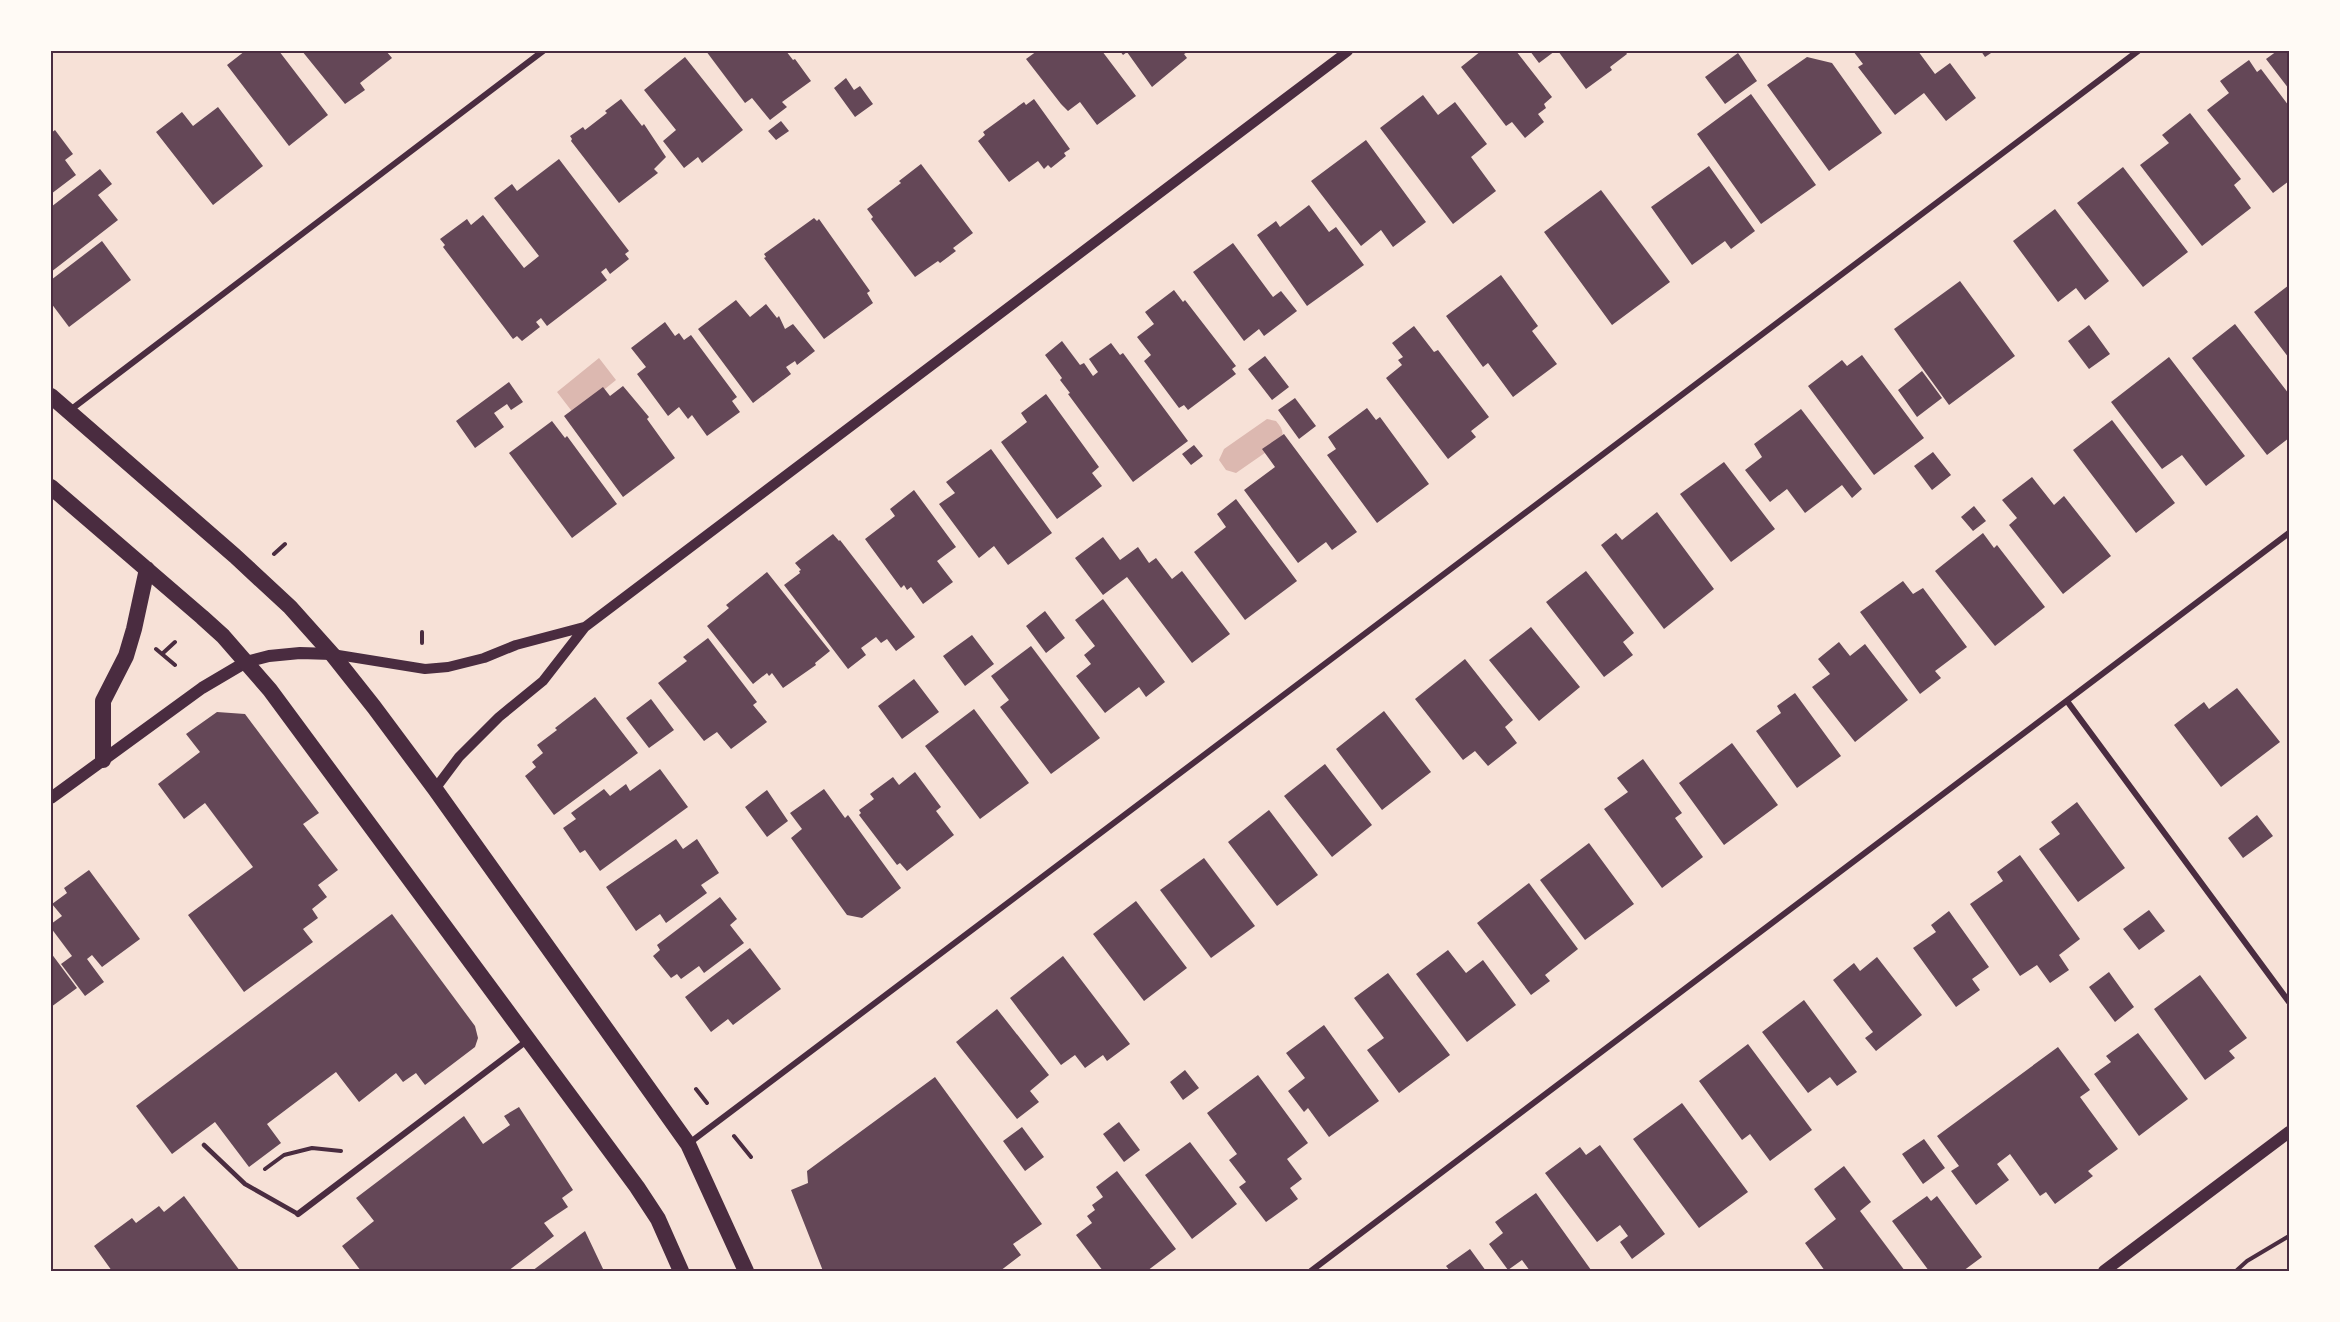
<svg xmlns="http://www.w3.org/2000/svg" width="2340" height="1322" font-family="Overpass,sans-serif">
	<style>
		.water { fill: #dcb8b0 }
		.building { fill: #644757 }
		.lines { fill: none; stroke-linecap: round; stroke-linejoin: round }
		.path { stroke: #4a2c40; stroke-width: 4 }
		.service { stroke: #4a2c40; stroke-width: 4.5 }
		.minor { stroke: #4a2c40; stroke-width: 6 }
		.tertiary { stroke: #4a2c40; stroke-width: 10 }
		.secondary { stroke: #4a2c40; stroke-width: 12 }
		.trunk { stroke: #4a2c40; stroke-width: 16 }
		.neatline { fill: none; stroke: #4a2c40; stroke-width: 2 }
	</style>
	<rect width="100%" height="100%" fill="#f7e1d7"/>
	<path class="water" d="M599,358l17,22 -42,34 -17,-22z
		M1267,419l9,2c7,8 9,13 3,22l-43,30 -10,-3 -7,-10 5,-11z"/>
	<path class="building" d="M245,51h34l49,64 -39,31 -62,-81z
		M302,51h84l6,7 -32,25 5,7 -20,14z
		M706,51h80l7,9 2,-1 16,22 -29,21 5,5 -17,13 -18,-22 -7,5z
		M1037,51h65l34,45 -39,29 -17,-23 -12,9 -7,-7 -35,-45z
		M1120,51h69l-5,3 3,4 -35,29 -25,-35 -4,3z
		M1481,51h35l36,46 -8,7 2,4 -8,6 6,8 -19,16 -13,-16 -6,4 -45,-59z
		M1530,51h25l-16,12z
		M1558,51h67l2,3 -17,13 2,3 -26,19z
		M1853,51h65l17,23 15,-11 26,35 -30,23 -22,-28 -29,22 -37,-48 5,-3z
		M1981,51h13l-9,6z
		M2277,51h12v38l-23,-30z
		M1738,53l19,28 -32,23 -20,-27z
		M685,57l58,73 -41,33 -4,-6 -14,11 -21,-27 13,-11 -32,-40z
		M1807,57l25,6 50,70 -53,38 -62,-86z
		M2249,60l8,12 4,-3 28,37v75l-16,12 -66,-83 22,-17 -9,-12z
		M846,78l8,12 6,-4 13,18 -18,13 -21,-29z
		M1751,94l65,91 -55,39 -64,-90z
		M1423,95l15,20 17,-13 32,42 -16,13 25,34 -43,33 -73,-96z
		M621,99l21,27 2,-2 22,33 -12,12 4,4 -39,30 -48,-62 1,-2 -2,-3 13,-9 2,3 22,-17 -2,-2z
		M1034,99l36,50 -6,4 2,3 -15,12 -3,-3 -4,4 -6,-8 -29,21 -31,-41 7,-6 -2,-3 41,-30 2,3z
		M218,107l45,59 -50,39 -57,-73 26,-20 11,14z
		M2190,113l51,66 -7,6 17,23 -49,38 -62,-81 29,-22 -7,-8z
		M781,121l8,10 -13,9 -8,-9z
		M55,130l18,24 -8,6 11,15 -25,19v-61z
		M1366,140l60,82 -33,25 -12,-17 -20,16 -50,-65z
		M559,159l70,92 -4,3 4,5 -19,15 -4,-6 -5,4 6,8 -60,46 -6,-8 -5,4 4,5 -18,14 -5,-5 -4,3 -70,-92 2,-2 -5,-6 27,-20 4,6 12,-10 41,53 15,-12 -45,-58 18,-14 5,7z
		M921,164l52,69 -20,15 3,3 -16,12 -2,-2 -23,16 -44,-58 2,-2 -6,-8 34,-26 -2,-2z
		M1709,166l46,65 -24,18 -6,-8 -33,24 -41,-58z
		M2123,167l65,85 -45,35 -66,-84z
		M100,169l12,15 -14,11 20,25 -67,52v-65z
		M1601,190l69,92 -58,43 -68,-93z
		M1309,205l20,27 7,-5 28,38 -57,41 -50,-71 19,-14 4,6z
		M2055,209l54,72 -24,19 -9,-12 -18,14 -45,-61z
		M814,218l3,3 2,-2 51,72 -3,2 6,10 -49,36 -60,-81 2,-1 -2,-3z
		M102,241l29,39 -62,47 -18,-24v-23z
		M1233,243l40,54 8,-6 16,20 -33,25 -5,-7 -15,12 -51,-69z
		M1501,275l37,51 -6,5 25,33 -44,33 -25,-34 -5,4 -37,-51z
		M1960,281l55,75 -66,49 -55,-76z
		M2289,285v73l-35,-46z
		M1174,290l9,12 2,-2 51,66 -4,3 4,5 -48,36 -4,-5 -5,3 -35,-47 7,-6 -14,-18 17,-13 -9,-12z
		M736,300l14,17 16,-13 11,14 2,-2 6,13 8,-5 22,27 -18,14 -2,-4 -9,6 5,7 -38,29 -55,-74z
		M665,322l10,14 4,-3 5,7 7,-5 46,62 -5,4 8,11 -33,24 -15,-21 -4,4 -9,-12 -11,9 -31,-42 9,-7 -15,-19z
		M2235,324l54,70v44l-22,17 -75,-97z
		M2089,325l21,29 -21,15 -21,-28z
		M1414,326l20,26 4,-2 51,67 -18,14 5,6 -28,22 -62,-81 16,-13 -4,-5 5,-3 -11,-14z
		M1062,341l18,24 4,-2 9,13 5,-4 -9,-13 22,-16 9,12 3,-2 65,88 -55,41 -65,-88 2,-1 -10,-13 2,-2 -17,-23z
		M1862,355l62,83 -50,37 -66,-89 34,-26 5,6z
		M1265,356l24,31 -17,13 -24,-31z
		M2169,357l76,99 -39,30 -24,-31 -20,14 -51,-67z
		M1922,371l20,27 -25,19 -19,-27z
		M509,382l14,20 -12,8 -4,-6 -13,9 10,14 -29,21 -19,-27z
		M623,386l26,31 -2,2 28,39 -52,39 -59,-81 39,-29 7,9z
		M1046,394l53,73 -7,6 10,13 -45,33 -56,-77 26,-20 -6,-9z
		M1295,398l21,28 -17,13 -21,-29z
		M1367,408l9,12 4,-3 49,67 -52,39 -50,-68 9,-6 -8,-12z
		M1801,409l61,80 -10,9 -10,-13 -37,28 -18,-24 -17,13 -25,-32 17,-13 -8,-13z
		M2112,420l63,83 -39,30 -63,-83z
		M552,421l13,17 2,-2 50,68 -45,34 -63,-85z
		M1284,434l73,98 -25,18 -6,-8 -28,21 -54,-73 31,-23 -13,-18z
		M1194,445l9,11 -12,9 -9,-11z
		M991,449l61,84 -44,32 -14,-19 -15,12 -40,-54 16,-11 -9,-11z
		M1933,452l18,23 -19,15 -18,-24z
		M1724,462l51,67 -44,33 -51,-68z
		M2032,477l22,28 10,-9 47,60 -48,38 -54,-69 8,-7 -15,-18z
		M914,490l42,57 -19,14 16,21 -30,22 -12,-17 -4,3 -3,-5 -3,3 -36,-49 30,-23 -5,-7z
		M1236,499l61,82 -52,39 -51,-68 32,-25 -9,-13z
		M1974,506l12,15 -13,10 -12,-14z
		M1657,512l57,77 -50,40 -63,-84 15,-12 6,7z
		M1983,533l11,15 3,-3 48,62 -50,39 -60,-75z
		M833,534l6,7 1,-1 75,97 -19,14 -9,-12 -6,4 -5,-6 -15,11 5,7 -18,14 -64,-84 16,-12 -1,-2 2,-1 -6,-7z
		M1103,537l17,23 18,-13 11,16 7,-5 16,21 10,-8 48,63 -38,29 -65,-86 -24,18 -28,-37z
		M1586,571l48,62 -11,9 10,13 -29,22 -58,-75z
		M767,572l63,79 -15,12 1,2 -33,23 -11,-15 -3,3 -2,-3 -14,11 -46,-58 22,-18 -3,-3z
		M1903,581l10,13 10,-6 44,59 -32,24 6,7 -21,16 -60,-82z
		M1103,599l62,83 -19,15 -7,-10 -34,26 -29,-37 15,-12 -7,-9 11,-9 -20,-26z
		M1045,611l20,27 -19,15 -20,-27z
		M1531,627l49,60 -41,34 -50,-61z
		M972,635l22,29 -29,22 -22,-30z
		M708,638l49,64 -4,3 14,17 -36,27 -14,-17 -13,9 -46,-58 29,-22 -4,-4z
		M1839,642l11,14 15,-12 43,56 -53,42 -43,-55 18,-13 -12,-15z
		M1031,646l69,92 -49,36 -51,-67 9,-7 -18,-24z
		M1465,659l48,61 -8,7 12,16 -29,23 -13,-15 -12,9 -48,-61z
		M914,679l25,33 -37,27 -24,-33z
		M2237,688l43,54 -59,45 -47,-62 30,-23 5,7z
		M1795,693l46,63 -44,32 -41,-57 25,-18 -4,-7z
		M595,697l43,56 -84,62 -29,-39 11,-9 -4,-5 11,-9 -6,-8 20,-15 -2,-2z
		M651,699l23,31 -25,18 -23,-30z
		M974,709l55,74 -49,36 -55,-73z
		M1384,711l47,61 -49,38 -46,-61z
		M217,712l28,2 74,99 -16,11 35,46 -20,15 9,12 -15,12 6,9 -15,11 10,13 -69,50 -56,-77 65,-48 -48,-64 -21,16 -26,-35 42,-32 -14,-18z
		M1732,743l46,62 -54,40 -45,-62z
		M1643,759l39,54 -7,5 28,39 -41,31 -58,-79 24,-17 -11,-14z
		M1325,764l47,61 -40,32 -48,-61z
		M660,769l28,38 -88,64 -15,-21 -5,3 -17,-25 13,-9 -5,-6 33,-24 6,7 16,-12 4,7z
		M915,772l26,35 -5,4 18,24 -47,36 -7,-8 -3,2 -38,-50 2,-2 -2,-3 15,-11 -4,-5 23,-17 6,8z
		M824,789l21,29 3,-3 53,73 -39,30 -15,-3 -56,-77 11,-9 -12,-16z
		M767,790l21,31 -21,16 -22,-30z
		M2077,802l48,66 -47,34 -39,-53 21,-15 -9,-12z
		M1269,810l49,65 -41,31 -49,-64z
		M2257,815l16,21 -30,22 -15,-20z
		M676,839l7,10 14,-10 22,34 -18,12 6,8 -41,30 -6,-9 -24,17 -30,-44z
		M1589,843l45,61 -49,36 -45,-60z
		M2020,855l60,84 -21,16 10,15 -19,13 -13,-18 -17,11 -50,-72 33,-23 -6,-9z
		M1204,858l51,68 -44,32 -51,-68z
		M89,870l51,69 -38,28 -10,-12 -5,4 17,23 -19,14 -24,-32 11,-8 -21,-28v-4l11,-8 -10,-12 15,-11 -3,-5z
		M1529,883l49,66 -33,26 5,6 -19,14 -54,-72z
		M720,897l17,22 -7,6 14,18 -40,30 -5,-7 -18,13 -4,-5 -6,4 -18,-22 7,-6 -3,-5z
		M1136,901l51,67 -43,33 -51,-67z
		M2149,910l16,21 -26,19 -16,-21z
		M1949,911l40,56 -17,12 8,11 -24,17 -43,-59 23,-16 -5,-7z
		M392,914l83,112 3,12 -3,9 -50,38 -9,-12 -13,9 -7,-9 -37,29 -23,-30 -69,52 14,19 -32,24 -34,-45 -43,32 -36,-48z
		M750,948l31,41 -48,36 -5,-6 -17,13 -26,-35z
		M1448,950l18,23 17,-13 33,45 -49,37 -51,-68z
		M51,953l26,35 -26,19z
		M1063,956l67,88 -23,17 -4,-6 -18,13 -10,-13 -14,10 -51,-67z
		M1877,957l45,58 -46,36 -11,-13 8,-6 -40,-52 21,-17 6,8z
		M2109,972l25,35 -19,15 -26,-35z
		M1388,973l62,82 -51,38 -32,-43 17,-12 -30,-40z
		M2200,975l47,63 -18,13 6,7 -30,22 -51,-71z
		M1804,1000l53,72 -20,14 -7,-9 -22,16 -46,-61z
		M997,1009l52,66 -19,16 9,11 -22,17 -61,-77z
		M1324,1025l55,76 -50,36 -21,-29 -4,4 -16,-21 17,-13 -19,-25z
		M2138,1033l50,66 -49,37 -45,-62 17,-12 -5,-6z
		M1748,1044l64,86 -42,31 -20,-27 -8,6 -43,-59z
		M2058,1047l32,43 -10,7 38,52 -30,22 5,5 -38,28 -9,-12 -6,4 -30,-42 -13,10 12,16 -33,25 -25,-34 8,-5 -22,-30z
		M1185,1070l14,18 -16,12 -13,-18z
		M1258,1075l50,68 -21,16 15,20 -12,9 8,11 -32,23 -27,-35 7,-5 -17,-22 8,-6 -30,-41z
		M935,1077l107,147 -29,20 8,11 -21,16h-177l-32,-81 17,-7 -1,-12z
		M1682,1103l66,89 -49,36 -66,-89z
		M519,1107l54,83 -11,8 6,9 -24,16 10,13 -46,35h-147l-19,-25 32,-25 -18,-23 108,-82 19,28 27,-19 -6,-9z
		M1119,1122l21,28 -16,12 -21,-28z
		M1022,1127l22,30 -19,14 -22,-30z
		M1924,1139l21,29 -22,16 -21,-30z
		M1190,1142l47,62 -45,35 -47,-64z
		M1600,1145l65,89 -33,25 -12,-17 8,-6 -8,-11 -23,17 -52,-69 35,-26 6,8z
		M1844,1166l27,36 -11,9 45,60h-80l-20,-28 31,-24 -22,-30z
		M1117,1171l59,78 -29,22h-44l-27,-36 16,-12 -5,-7 8,-6 -3,-5 11,-8 -7,-10z
		M1536,1193l55,77 -2,1h-59l-8,-11 -14,10 -19,-26 14,-11 -8,-11z
		M184,1196l56,75h-128l-18,-25 38,-28 4,5 23,-17 5,6z
		M1927,1196l4,5 6,-5 45,61 -19,14h-34l-37,-50z
		M585,1231l19,40h-72z
		M1470,1249l16,22h-36l-4,-5z"/>
	<g class="lines">
		<path class="path" d="M274,554l11,-10
			M422,632v11
			M156,649l19,16
			M162,654l13,-12
			M696,1089l11,14
			M734,1136l17,21
			M265,1169l19,-14 28,-7 29,3
			M2236,1271l11,-10 42,-25"/>
		<path class="service" d="M204,1145l41,39 53,30"/>
		<path class="minor" d="M69,411l474,-360
			M2067,701l222,301
			M688,1144l1450,-1093
			M298,1214l230,-174
			M1311,1271l978,-738"/>
		<path class="tertiary" d="M332,654l93,15 23,-2 36,-9 32,-13 68,-18
			M435,789l24,-32 40,-40 44,-36 42,-54 763,-576"/>
		<path class="secondary" d="M51,798l151,-110 44,-26 23,-6 31,-3 32,1
			M2104,1271l185,-139"/>
		<path class="trunk" d="M51,396l184,160 55,51 42,47 42,53 61,82 253,355 58,127
			M51,487l151,130 21,19 47,54 367,497 21,32 23,52
			M103,760v-59l23,-45 8,-27 13,-60"/>
	</g>
	<rect width="2340" height="1322" fill="none" stroke="#fffaf5" stroke-width="105"/>
	<rect x="52" y="52" width="2236" height="1218" class="neatline"/>
</svg>
